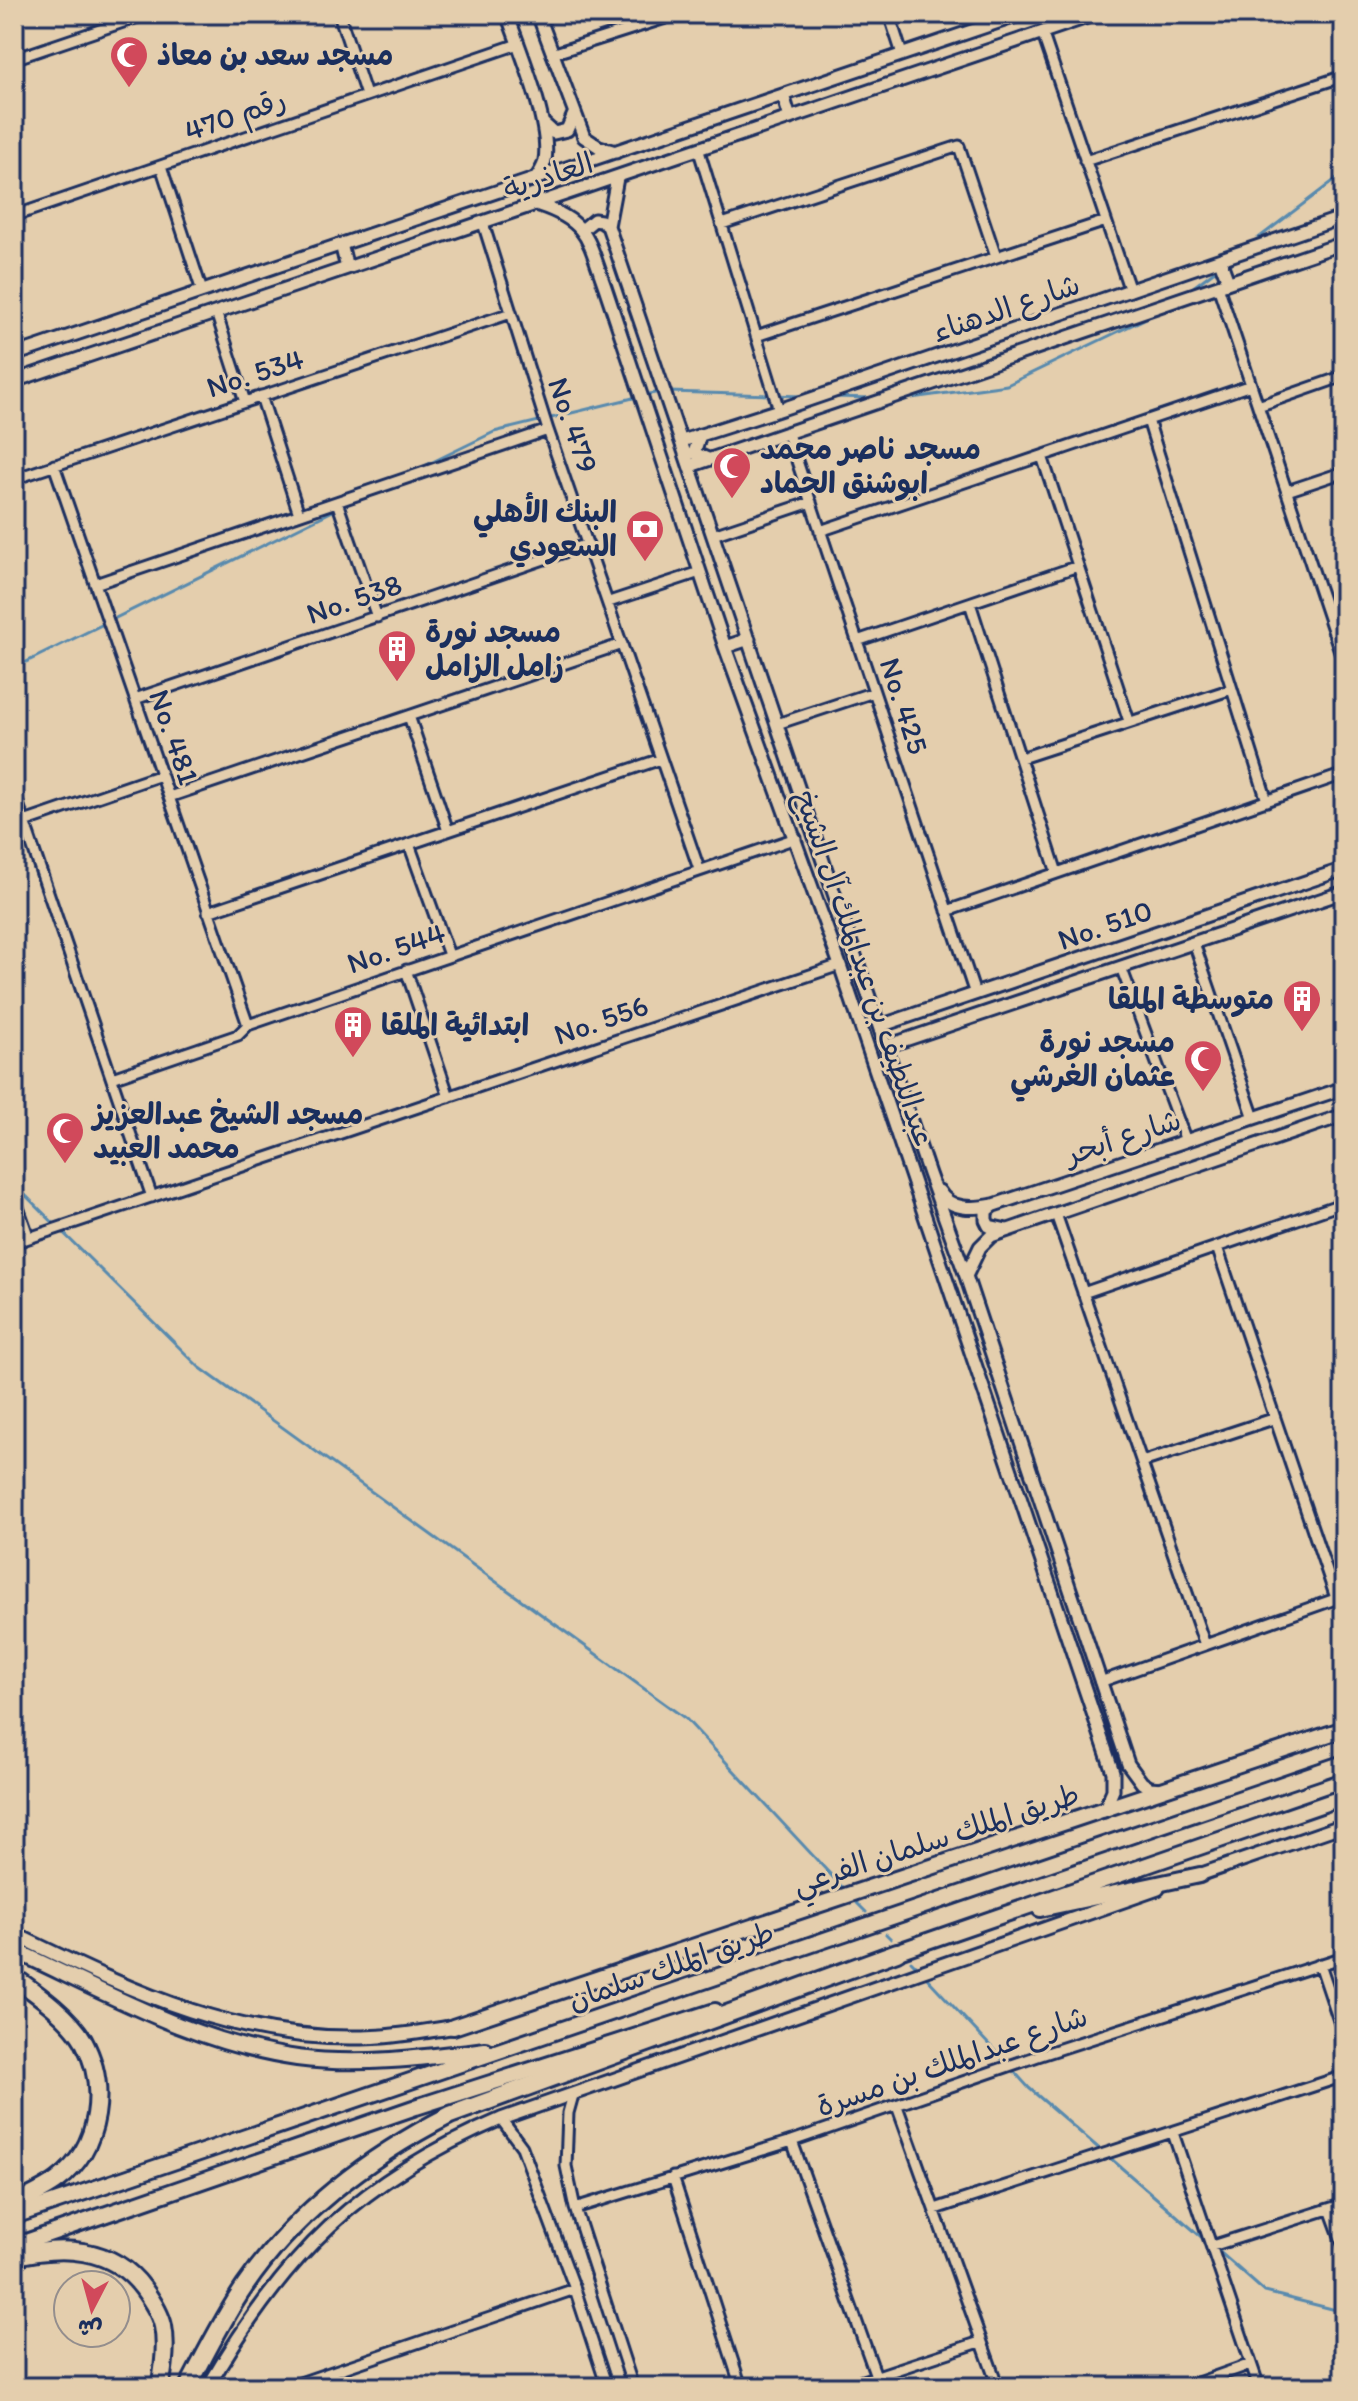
<svg xmlns="http://www.w3.org/2000/svg" width="1358" height="2401" font-family="Itim,'Playpen Sans Arabic',sans-serif">
	<style>
		.lines { fill: none; stroke-linecap: round; stroke-linejoin: round }
		.stream { stroke: #598aae; stroke-width: 3 }
		.minor-casing { stroke: #1b2f5e; stroke-width: 15 }
		.tertiary-casing { stroke: #1b2f5e; stroke-width: 17 }
		.secondary-casing { stroke: #1b2f5e; stroke-width: 18 }
		.primary-casing { stroke: #1b2f5e; stroke-width: 20 }
		.trunk-casing { stroke: #1b2f5e; stroke-width: 20 }
		.motorway-casing { stroke: #1b2f5e; stroke-width: 22 }
		.minor { stroke: #e4cead; stroke-width: 9 }
		.tertiary { stroke: #e4cead; stroke-width: 11 }
		.secondary { stroke: #e4cead; stroke-width: 12 }
		.primary { stroke: #e4cead; stroke-width: 14 }
		.trunk { stroke: #e4cead; stroke-width: 14 }
		.motorway { stroke: #e4cead; stroke-width: 16 }
		.labels { text-anchor: middle; stroke-width: 6; stroke-linejoin: round; paint-order: stroke }
		.poi-label { font-size: 30px; font-weight: bold; fill: #1b2f5e; stroke: #e4cead; text-anchor: start }
		.street-label { font-size: 30px; fill: #1b2f5e; stroke: #e4cead }
	</style>
	<rect width="100%" height="100%" fill="#e4cead"/>
	<filter id="ink" filterUnits="userSpaceOnUse"><feTurbulence type="fractalNoise" baseFrequency=".0125" numOctaves="2"/><feDisplacementMap in="SourceGraphic" scale="16" xChannelSelector="R" yChannelSelector="G"/><feConvolveMatrix kernelMatrix="1 2 1 2 8 2 1 2 1" color-interpolation-filters="sRGB"/></filter>
	<g filter="url(#ink)">
		<g class="lines">
			<path class="stream" d="M1252,243l92,-70
				M1188,291l32,-24
				M668,392l136,4
				M644,395l17,-3
				M832,397l44,1
				M904,399l103,-14 152,-73
				M414,471l80,-39 143,-35
				M342,507l15,-8
				M14,668l321,-158
				M14,1184l185,183 487,352 157,169
				M857,1903l9,9
				M886,1934l5,5
				M911,1961l6,6
				M926,1977l80,86
				M1011,2068l18,20 74,64
				M1109,2157l97,84
				M1215,2248l50,44 79,20"/>
			<defs>
				<path id="minor" d="M339,14l27,81
					M889,14l13,40
					M1042,32l88,259
					M552,54l126,-40
					M14,59l133,-45
					M699,151l80,259
					M1085,161l259,-85
					M161,166l41,125
					M14,216l504,-172
					M483,223l65,207 151,439
					M722,224l237,-78 37,111
					M1218,286l126,377
					M216,312l29,90
					M756,336l350,-115
					M261,396l38,118
					M1258,406l86,-30
					M1148,420l119,381
					M788,434l187,560
					M1042,456l87,265
					M54,465l194,560
					M14,479l497,-166
					M1287,491l57,-19
					M337,502l40,115
					M820,531l431,-146
					M713,535l98,-33
					M95,584l453,-154
					M609,602l91,-30
					M970,603l87,270
					M857,641l221,-75
					M135,699l453,-155
					M409,716l39,115
					M777,724l97,-32
					M1021,758l211,-69
					M14,792l138,405
					M169,797l453,-153
					M24,822l137,-47
					M409,844l40,111
					M947,911l397,-137
					M208,912l453,-153
					M1194,943l60,175
					M1121,967l65,174
					M406,970l43,127
					M112,1078l126,-43 10,-10 548,-187
					M14,1196l15,42
					M1056,1214l149,431
					M14,1243l826,-278
					M1217,1247l119,351
					M1083,1293l261,-90
					M1142,1462l131,-43
					M1100,1682l244,-86
					M1320,1964l24,72
					M573,2095l-5,18 -2,53 9,42 58,179
					M897,2106l101,281
					M501,2119l21,28 53,142 32,98
					M1173,2133l86,254
					M792,2141l84,235
					M673,2177l68,210
					M575,2208l217,-67 246,-85 306,-99
					M935,2209l409,-133
					M1330,2209l14,38
					M1212,2246l132,-42
					M288,2387l287,-98
					M844,2387l136,-45
					M1186,2387l65,-23"/>
				<path id="tertiary" d="M507,14c13,36 44,111 38,146 -1,7 -5,12 -8,17
					M538,14l46,123 15,10 17,5
					M783,95l7,23
					M543,123l11,10 13,-3 7,-16
					M617,178l-9,48 321,948 37,102 162,488 14,19 8,5 12,1
					M539,205c51,17 49,36 66,82l120,360 115,318 273,807v18l-9,21
					M582,230l12,-10 7,1 7,5
					M341,244l6,24
					M1220,260l8,22
					M14,355l1008,-341
					M14,381l1082,-367
					M700,435l-6,18 14,6
					M682,441l97,-31 565,-193
					M690,466l654,-223
					M725,647l24,-8
					M880,1026l464,-157
					M887,1046l457,-154
					M939,1191c11,20 35,18 55,14l350,-117
					M993,1205l-7,6v9l3,6 18,4
					M966,1276l14,-29 11,-11 353,-121
					M1193,1877l151,-52
					M208,2387c76,-132 152,-208 293,-268l657,-230"/>
				<path id="secondary" d="M14,1934c118,57 225,110 360,103 27,-1 53,-6 79,-10"/>
				<path id="primary" d="M453,2027l891,-298"/>
				<path id="trunk" d="M1040,1909l160,-34
					M14,1950c91,42 183,94 283,108 62,8 126,0 188,-8
					M887,1955l457,-158
					M14,2216l1330,-453
					M14,2246l402,-139 299,-96"/>
				<path id="motorway" d="M14,1977c22,16 55,39 69,63 25,46 18,107 -25,140 -13,10 -29,17 -44,24
					M14,2257c46,-12 98,-11 129,31 8,11 17,24 20,38 4,20 1,41 -3,61
					M188,2387c18,-34 35,-69 57,-101 52,-76 125,-130 205,-171l447,-163"/>
			</defs>
			<use href="#minor" class="minor-casing"/>
			<use href="#tertiary" class="tertiary-casing"/>
			<use href="#secondary" class="secondary-casing"/>
			<use href="#primary" class="primary-casing"/>
			<use href="#trunk" class="trunk-casing"/>
			<use href="#motorway" class="motorway-casing"/>
			<use href="#minor" class="minor"/>
			<use href="#tertiary" class="tertiary"/>
			<use href="#secondary" class="secondary"/>
			<use href="#primary" class="primary"/>
			<use href="#trunk" class="trunk"/>
			<use href="#motorway" class="motorway"/>
		</g>
	</g>
	<defs>
		<symbol id="mosque-pin" viewBox="-11 -11 22 30"><path d="M0 17L-7.5 6A9.5 9.5 0 1 1 7.5 6Z" fill="#d1495b" stroke="#e4cead"/><path d="M3.5-4.9A6 6 0 1 0 3.5 4.9A5 5 0 1 1 3.5-4.9Z" fill="#fff"/></symbol>
		<symbol id="bank-pin" viewBox="-11 -11 22 30"><path d="M0 17L-7.5 6A9.5 9.5 0 1 1 7.5 6Z" fill="#d1495b" stroke="#e4cead"/><path d="M-6-4H6V4H-6ZM0-2.3a2.3 2.3 0 1 0 0 4.6a2.3 2.3 0 1 0 0-4.6Z" fill="#fff"/></symbol>
		<symbol id="building-pin" viewBox="-11 -11 22 30"><path d="M0 17L-7.5 6A9.5 9.5 0 1 1 7.5 6Z" fill="#d1495b" stroke="#e4cead"/><path d="M-4-6H4V6H1V3H-1V6H-4ZM-2.5-4.3h1.7v1.8h-1.7ZM.8-4.3h1.7v1.8H.8ZM-2.5-1h1.7V.8h-1.7ZM.8-1h1.7V.8H.8Z" fill="#fff"/></symbol>
	</defs>
	<g fill-rule="evenodd">
		<use href="#mosque-pin" x="107" y="33" width="44" height="60"/>
		<use href="#mosque-pin" x="710" y="444" width="44" height="60"/>
		<use href="#bank-pin" x="623" y="507" width="44" height="60"/>
		<use href="#building-pin" x="375" y="627" width="44" height="60"/>
		<use href="#building-pin" x="1280" y="977" width="44" height="60"/>
		<use href="#building-pin" x="331" y="1003" width="44" height="60"/>
		<use href="#mosque-pin" x="1181" y="1037" width="44" height="60"/>
		<use href="#mosque-pin" x="43" y="1109" width="44" height="60"/>
	</g>
	<g class="labels">
		<g class="poi-label">
			<text x="157" y="65">مسجد سعد بن معاذ</text>
			<text x="760" y="459">مسجد ناصر محمد<tspan x="760" dy="34">ابوشنق الحماد</tspan></text>
			<text x="617" y="522" text-anchor="end">البنك الأهلي<tspan x="617" dy="34">السعودي</tspan></text>
			<text x="425" y="642">مسجد نورة<tspan x="425" dy="34">زامل الزامل</tspan></text>
			<text x="1274" y="1009" text-anchor="end">متوسطة الملقا</text>
			<text x="381" y="1035">ابتدائية الملقا</text>
			<text x="1175" y="1052" text-anchor="end">مسجد نورة<tspan x="1175" dy="34">عثمان الغرشي</tspan></text>
			<text x="93" y="1124">مسجد الشيخ عبدالعزيز<tspan x="93" dy="34">محمد العبيد</tspan></text>
		</g>
		<g class="street-label">
			<text transform="translate(235 115) rotate(-19)" y="10">رقم 470</text>
			<text transform="translate(548 176) rotate(-18)" y="10">العاذرية</text>
			<text transform="translate(1006 308) rotate(-19)" y="10">شارع الدهناء</text>
			<text transform="translate(255 373) rotate(-18)" y="10">No. 534</text>
			<text transform="translate(573 425) rotate(71)" y="10">No. 479</text>
			<text transform="translate(354 599) rotate(-19)" y="10">No. 538</text>
			<text transform="translate(904 706) rotate(72)" y="10">No. 425</text>
			<text transform="translate(174 737) rotate(71)" y="10">No. 481</text>
			<text transform="translate(1105 925) rotate(-19)" y="10">No. 510</text>
			<text transform="translate(396 948) rotate(-19)" y="10">No. 544</text>
			<text transform="translate(865 968) rotate(71)" y="10">عبداللطيف بن عبدالملك آل الشيخ</text>
			<text transform="translate(601 1020) rotate(-19)" y="10">No. 556</text>
			<text transform="translate(1123 1137) rotate(-18)" y="10">شارع أبحر</text>
			<text transform="translate(936 1839) rotate(-18)" y="10">طريق الملك سلمان الفرعي</text>
			<text transform="translate(671 1966) rotate(-19)" y="10">طريق الملك سلمان</text>
			<text transform="translate(952 2061) rotate(-19)" y="10">شارع عبدالملك بن مسرة</text>
		</g>
	</g>
	<rect width="1358" height="2401" fill="none" stroke="#e4cead" stroke-width="48"/>
	<rect x="24" y="24" width="1310" height="2353" fill="none" stroke="#1b2f5e" stroke-width="3" filter="url(#ink)"/>
	<g transform="translate(92 2309) rotate(186)"><circle r="38" fill="#e4cead" stroke="#948e8d" stroke-width="2"/>
	<path d="M0-6L14 30L0 20L-14 30Z" fill="#d1495b"/>
	<text y="-12" font-size="22" font-weight="bold" text-anchor="middle" fill="#1b2f5e">ش</text>
	</g>
</svg>
